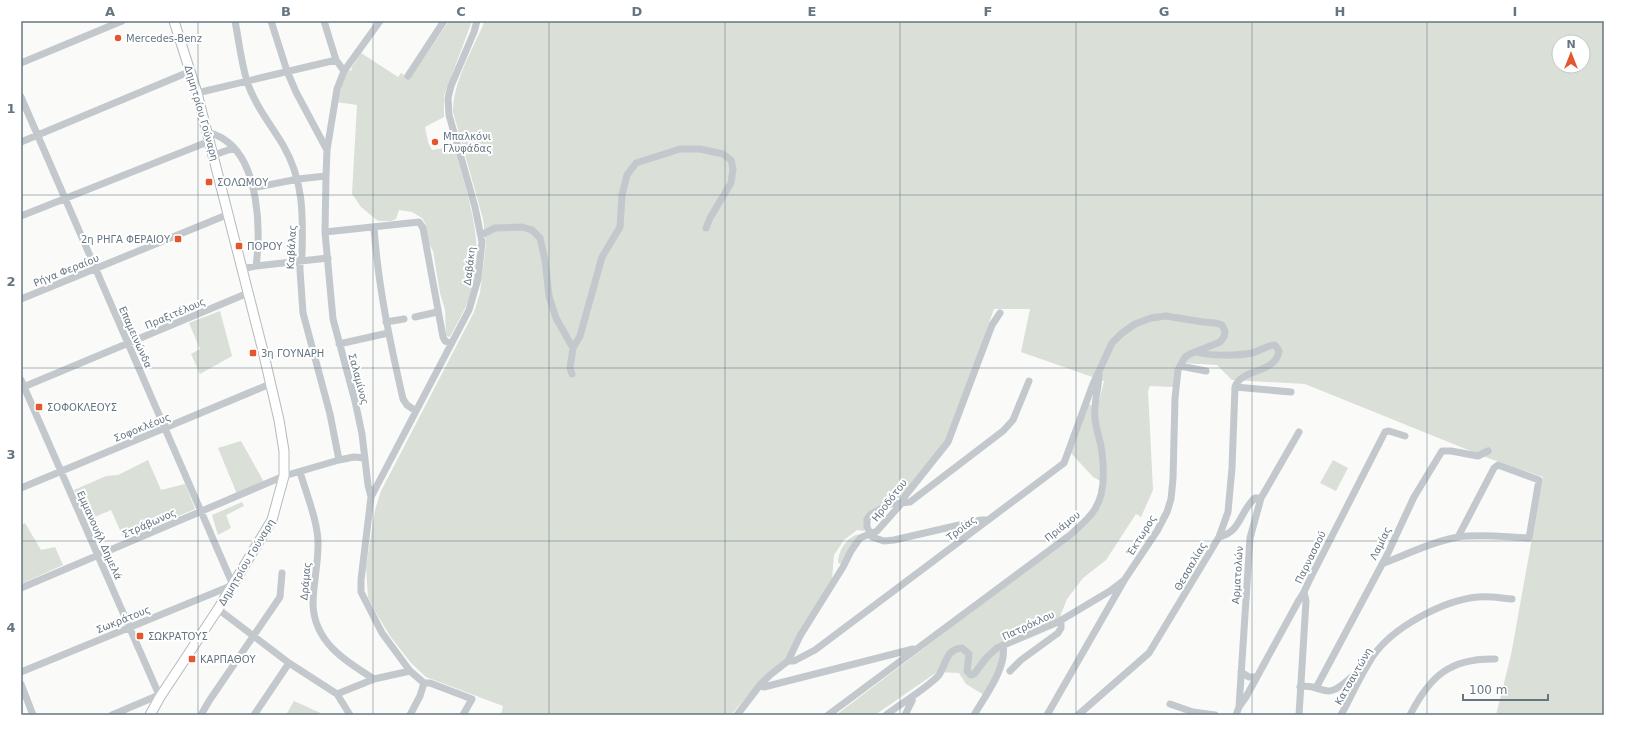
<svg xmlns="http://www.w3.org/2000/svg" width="1625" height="736" font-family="'DejaVu Sans',sans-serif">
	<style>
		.green { fill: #dadfd7; fill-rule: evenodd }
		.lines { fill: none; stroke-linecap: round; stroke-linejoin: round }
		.major-casing { stroke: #b5babe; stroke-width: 11 }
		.minor { stroke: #c3c8cc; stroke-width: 7 }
		.major { stroke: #fff; stroke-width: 9 }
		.grid { fill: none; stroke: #657683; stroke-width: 1; stroke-opacity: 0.55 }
		.poi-dot { fill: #e4572e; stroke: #fff; stroke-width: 1.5 }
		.labels { text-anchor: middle; stroke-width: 4; stroke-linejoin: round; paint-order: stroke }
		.poi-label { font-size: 10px; fill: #657683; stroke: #fff; text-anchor: start }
		.street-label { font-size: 10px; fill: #657683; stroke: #fff }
		.neatline { fill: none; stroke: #657683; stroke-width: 1.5 }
		.grid-label { font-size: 13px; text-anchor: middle; font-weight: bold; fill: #657683 }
	</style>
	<rect width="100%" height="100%" fill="#fafaf8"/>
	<path class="green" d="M449,21h23l-28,75v21l-19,10 3,15 4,8 12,-2 4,6 7,-5c13,50 33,99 14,150 -5,13 -13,26 -19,38l-4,-1 -1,-26 -5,-17 -7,-42 -4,-7 -4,-21 -3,-5 -10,-6 -13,-2 -3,9 -5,2h-13l-17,-14 -9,-13 5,-89 -21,-3 10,-29 3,-3 2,1 1,-4 9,-14 37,24 3,-4 9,6z
		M484,21h1120v694h-108l15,-60 32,-178 -55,-19 -183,-74 -73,-4 -15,-15 -35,-2 -9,24 -23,-1 -2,5 5,99 -12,27 -5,-3 -30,46 -23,18 -16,21 -8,20 -60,26c7,17 -7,35 -15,50l-18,-11 -7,-11 -22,-1 -62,43h-39l240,-182c17,-17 26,-24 30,-49l-13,-7 -22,-24 18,-49 8,6 7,-29 -83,-29 9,-43h-36l-48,134 -46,54 -27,12 -5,4 -4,18 -7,-1 -13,10 -10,15 -2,25 -48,81 -19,14 -34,40h-230l2,-9 -77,-29 -15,-14 -21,-27 -15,-25 -7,-14 -2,-30 9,-57 6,-19 93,-179 6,-19 6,-50 -3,-24 -30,-107c0,-30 18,-59 30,-87zM1559,42h24v24h-24z
		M220,311l12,45 -32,18 -9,-20 9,-5 -11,-26z
		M241,441l23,41 -27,12 -19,-46z
		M148,460l13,30 24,-6 10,25 -71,30 -13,-29 -23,10 -14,-30 32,-14 12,-1z
		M1333,460l15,8 -12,23 -16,-8z
		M242,502l2,4 -18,9 5,13 -13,7 -6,-20z
		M25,523l16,27 14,-3 8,18 -40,18 -2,-4v-54z
		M858,534l-16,30 -4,-1c0,-12 8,-25 20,-29z
		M294,701l31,14h-39z"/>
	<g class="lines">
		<defs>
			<path id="major" d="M150,715l10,-18 58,-88 54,-89 12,-44v-25l-5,-31 -16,-69 -66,-258 -23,-72"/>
		</defs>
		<use href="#major" class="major-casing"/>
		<path class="minor" d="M235,21c4,20 6,41 12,60 7,23 24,44 36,64 21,36 20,70 19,110l-2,6v9l3,43 27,101 9,46
			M271,21l16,50 9,21 31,58
			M324,21l12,39 8,11
			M380,21l-36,50 -7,18 -10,61 -1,26 -1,56 8,87 22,82 7,33 6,51 3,12 -10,83v12l21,41 28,38 14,12
			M21,63l101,-42
			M408,76l36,-55
			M197,93l139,-33
			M21,97l212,488 -212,87
			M208,133c6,0 11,3 17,7 34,23 36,89 31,126
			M21,142l170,-71
			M214,155l20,-7
			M253,188l45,-9 28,-3
			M21,216l189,-75
			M374,227c4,59 16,115 29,172l4,6 9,6
			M325,232l94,-10 4,6 20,109 2,4 5,2
			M481,235l14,-7 27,-1 10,3 8,8 5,22 4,36 7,22 17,30 -3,20 2,6
			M242,269l14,-3 72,-8
			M21,299l208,-85
			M415,317l22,-5
			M386,322l18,-3
			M339,344l49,-11
			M573,348l7,-12 22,-79 18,-30 2,-32 5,-20 9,-12 44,-14h20l23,5 8,6 2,9 -2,14 -21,35 -4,10
			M1180,366l26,5
			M21,380l139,317
			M1235,387l56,5
			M21,388l227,-95
			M300,472c6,21 19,52 18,74 0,19 -5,39 -5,58 1,38 32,57 61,75
			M21,488l249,-104
			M371,497l98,-187 9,-31 4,-37 -7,-35 -26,-92 -1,-17 3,-12 23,-54 3,-11
			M988,520h-7l-87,20 -10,1 -12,-4 -5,-10v-8l4,-5 19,-10 20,-2 93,-71 10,-11 16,-39
			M1219,537c23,-6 20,-25 36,-39h6
			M1382,564c25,-10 50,-22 76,-27 23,-3 48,0 71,1l10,-58 -41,-15 -4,3 -36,69
			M21,588l263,-112 55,-16 15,-3 11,1
			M218,609l71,54 48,31 13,21
			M788,661h6l21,-11 249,-187 29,-79 19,-41 10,-10 13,-9 16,-6 15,-2 37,6 13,1 6,2 3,6 -1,6 -4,5 -30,12 -5,3 -7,13 -3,28 -2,81 -2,20 -4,13 -10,19 -32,48 -78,136
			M1010,671l11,-11 37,-27 3,-5v-8
			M1241,672l8,5h7
			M424,683h6l42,16 -9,16
			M21,684l12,31
			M760,685l4,2 149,-38
			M1300,687c11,-3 18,3 28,4 12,1 32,-23 41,-32
			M1316,688l71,-133 27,-58 28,-46h9l27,5 10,-5
			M337,694l37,-15 36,-8
			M1170,704l23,8 22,3
			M1239,707l7,-10 53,-97 5,-8 5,-11 76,-149 4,-1 16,5
			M112,715l47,-20
			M201,715l8,-14 71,-104 2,-24
			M254,715l35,-52
			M410,715l10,-19 4,-13
			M737,715l23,-30 10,-10 18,-14 12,-25 43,-69 8,-16 9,-13 17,-7 24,-27 4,-8 43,-54 44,-117 8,-12
			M828,715l242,-180c9,-8 19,-16 25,-26 11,-17 9,-44 6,-63 -2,-9 -5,-18 -6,-27 -2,-15 4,-30 4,-45
			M886,715c13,-10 44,-29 53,-40 7,-11 7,-26 23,-27l7,6 -2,17 4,4 3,-1 13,-17 10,-9 61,-26 52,-31 13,-10
			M905,715l7,-14 1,-5
			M974,715c11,-19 33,-47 29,-70
			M1078,715l71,-62 70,-116 9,-25 4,-44 3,-81c6,-19 41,-13 44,-36l-4,-6c-8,0 -15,6 -23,8 -15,3 -43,3 -56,-1
			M1236,715l3,-8 11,-169 11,-40 38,-66
			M1299,715l7,-114 -2,-9
			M1341,715c11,-20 20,-41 32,-59 20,-29 71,-56 105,-59 11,-1 23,1 34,2
			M1410,715c20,-39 40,-57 85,-56"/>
		<use href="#major" class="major"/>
	</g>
	<path class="grid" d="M198,21v694M373,21v694M549,21v694M725,21v694M900,21v694M1076,21v694M1252,21v694M1427,21v694M21,195h1583M21,368h1583M21,541h1583"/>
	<g class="poi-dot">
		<circle cx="118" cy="38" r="4"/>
		<circle cx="435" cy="142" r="4"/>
		<rect x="205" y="178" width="8" height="8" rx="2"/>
		<rect x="174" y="235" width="8" height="8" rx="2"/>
		<rect x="235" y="242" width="8" height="8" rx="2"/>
		<rect x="249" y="349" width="8" height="8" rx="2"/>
		<rect x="35" y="403" width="8" height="8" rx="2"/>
		<rect x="136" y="632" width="8" height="8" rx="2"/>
		<rect x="188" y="655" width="8" height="8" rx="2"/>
	</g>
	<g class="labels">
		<g class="poi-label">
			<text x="126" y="42">Mercedes-Benz</text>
			<text x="443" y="140">Μπαλκόνι<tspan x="443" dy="12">Γλυφάδας</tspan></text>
			<text x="217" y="186">ΣΟΛΩΜΟΥ</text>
			<text x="170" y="243" text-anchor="end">2η ΡΗΓΑ ΦΕΡΑΙΟΥ</text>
			<text x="247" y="250">ΠΟΡΟΥ</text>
			<text x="261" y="357">3η ΓΟΥΝΑΡΗ</text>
			<text x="47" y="411">ΣΟΦΟΚΛΕΟΥΣ</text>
			<text x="148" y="640">ΣΩΚΡΑΤΟΥΣ</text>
			<text x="200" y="663">ΚΑΡΠΑΘΟΥ</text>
		</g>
		<g class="street-label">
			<text transform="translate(202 113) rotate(74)" y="4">Δημητρίου Γούναρη</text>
			<text transform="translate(291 247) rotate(-87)" y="4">Καβάλας</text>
			<text transform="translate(469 266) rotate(-83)" y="4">Δαβάκη</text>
			<text transform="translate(66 270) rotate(-22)" y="4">Ρήγα Φεραίου</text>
			<text transform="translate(175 313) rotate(-23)" y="4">Πραξιτέλους</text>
			<text transform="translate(136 337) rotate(66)" y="4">Επαμεινώνδα</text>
			<text transform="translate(359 379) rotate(75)" y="4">Σαλαμίνος</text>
			<text transform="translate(142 427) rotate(-22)" y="4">Σοφοκλέους</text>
			<text transform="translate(889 500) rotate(-52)" y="4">Ηροδότου</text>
			<text transform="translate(149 523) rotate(-24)" y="4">Στράβωνος</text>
			<text transform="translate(1062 526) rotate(-39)" y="4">Πριάμου</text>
			<text transform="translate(961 528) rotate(-37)" y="4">Τροίας</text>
			<text transform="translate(100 535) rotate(66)" y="4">Εμμανουήλ Δημελά</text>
			<text transform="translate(1141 535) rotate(-58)" y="4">Έκτωρος</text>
			<text transform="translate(1380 543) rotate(-64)" y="4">Λαμίας</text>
			<text transform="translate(1310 557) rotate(-64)" y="4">Παρνασσού</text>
			<text transform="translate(246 562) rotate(-59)" y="4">Δημητρίου Γούναρη</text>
			<text transform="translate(1190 566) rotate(-60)" y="4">Θεσσαλίας</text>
			<text transform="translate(1237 575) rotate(-86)" y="4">Αρματολών</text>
			<text transform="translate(305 581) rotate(-85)" y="4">Δράμας</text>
			<text transform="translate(123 619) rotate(-22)" y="4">Σωκράτους</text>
			<text transform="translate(1028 625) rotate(-25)" y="4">Πατρόκλου</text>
			<text transform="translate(1353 676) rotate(-60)" y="4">Κατσαντώνη</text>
		</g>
	</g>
	<rect width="1625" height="736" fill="none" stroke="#ffffff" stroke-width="44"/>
	<g transform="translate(1571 54)"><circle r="19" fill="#ffffff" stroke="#c1c8cd"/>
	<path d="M0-3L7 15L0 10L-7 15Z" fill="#e4572e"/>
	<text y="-6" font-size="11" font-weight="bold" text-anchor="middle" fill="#657683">N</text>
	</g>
	<path d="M1463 694v6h85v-6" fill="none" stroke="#657683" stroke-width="2"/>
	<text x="1469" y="694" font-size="12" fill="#657683" stroke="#ffffff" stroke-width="3" paint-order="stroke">100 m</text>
	<rect x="22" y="22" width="1581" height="692" class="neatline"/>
	<g class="grid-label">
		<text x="110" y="16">A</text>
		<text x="286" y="16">B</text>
		<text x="461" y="16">C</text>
		<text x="637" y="16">D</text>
		<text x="812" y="16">E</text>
		<text x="988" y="16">F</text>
		<text x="1164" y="16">G</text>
		<text x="1340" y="16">H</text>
		<text x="1515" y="16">I</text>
		<text x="11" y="113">1</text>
		<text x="11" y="286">2</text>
		<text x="11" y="459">3</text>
		<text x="11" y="632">4</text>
	</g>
</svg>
